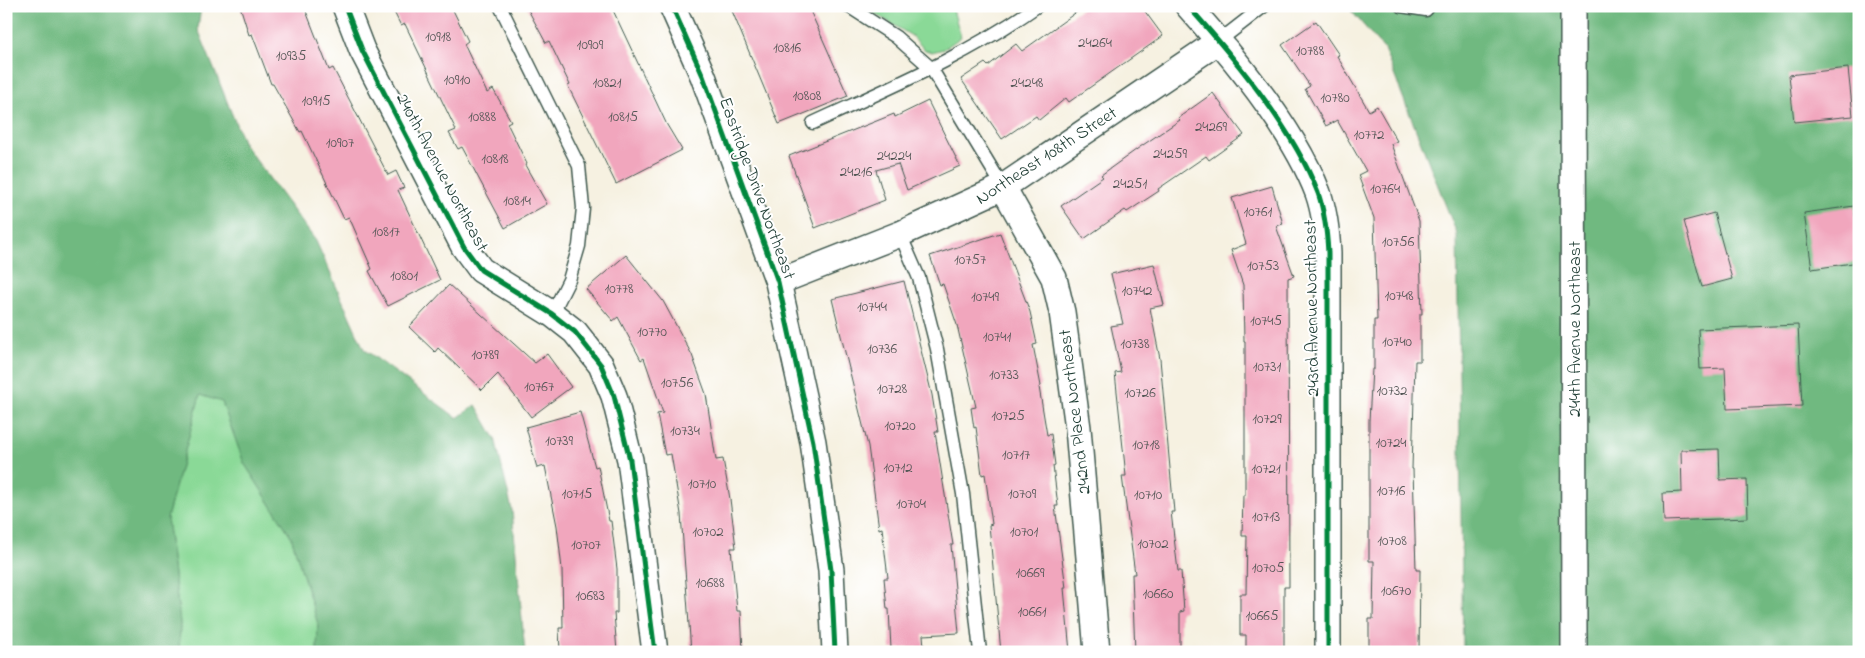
<svg xmlns="http://www.w3.org/2000/svg" width="1865" height="658" font-family="'Indie Flower',sans-serif">
	<style>
		.green { fill: #8ad997; stroke: #548b66 }
		.forest { fill: #6fb980; stroke: #477b5a }
		.building { fill: #f1a6bd }
		.lines { fill: none; stroke-linecap: round; stroke-linejoin: round }
		.lane-casing { stroke: #3f584e; stroke-width: 15 }
		.street-casing { stroke: #3f584e; stroke-width: 28 }
		.lane { stroke: #fff; stroke-width: 12 }
		.street { stroke: #fff; stroke-width: 25 }
		.cycleway-casing { stroke: #fff; stroke-width: 8 }
		.cycleway { stroke: #00873e; stroke-width: 5 }
		.labels { text-anchor: middle; stroke-width: 4; stroke-linejoin: round; paint-order: stroke }
		.number-label { font-size: 15px; fill: #545756 }
		.street-label { font-size: 18px; fill: #1f3d34; stroke: #fff }
	</style>
	<rect width="100%" height="100%" fill="#fff"/>
	<filter id="ink" filterUnits="userSpaceOnUse"><feTurbulence type="fractalNoise" baseFrequency=".02" numOctaves="2"/><feDisplacementMap in="SourceGraphic" scale="10" xChannelSelector="R" yChannelSelector="G"/><feConvolveMatrix kernelMatrix="1 2 1 2 8 2 1 2 1" color-interpolation-filters="sRGB"/></filter>
	<filter id="wash" filterUnits="userSpaceOnUse"><feTurbulence type="fractalNoise" baseFrequency=".0096" numOctaves="4" result="noise"/><feDisplacementMap in="SourceGraphic" scale="20" xChannelSelector="R" yChannelSelector="G"/><feGaussianBlur stdDeviation="1.12" result="paint"/><feColorMatrix in="noise" values="0 0 0 0 0 0 0 0 0 0 0 0 0 0 0 0 0 1.4 0 .05"/><feComposite in="paint" operator="in"/></filter>
	<g filter="url(#wash)">
		<rect width="100%" height="100%" fill="#f6f1e1"/>
		<path class="green" d="M862,6h90l9,31 -17,12 -12,3 -7,-2 -13,-14z
			M200,395l22,7 22,61 47,73 27,88 -1,28h-138l1,-29 -13,-105z"/>
		<path class="forest" d="M6,6h195l-3,23 46,115 72,97 48,108 93,69 19,-13 19,33 17,72 13,142h-208l1,-28 -27,-88 -47,-73 -22,-61 -22,-7 -33,123 13,105 -1,29h-173z
			M1347,6h512v646h-396l-6,-418 -73,-185z"/>
		<g id="blocks">
			<path class="building" d="M240,6h64l25,64 4,-2 55,107 8,-4 8,17 -6,2 42,90 -52,26 -19,-35 3,-2 -23,-52 -5,2 -42,-88 -2,1 -27,-48h-2l-19,-50 -3,1z
				M391,6h60l17,35 -4,3 23,49 6,-4 18,32 -4,2 20,41 -2,1 22,39 -42,24 -43,-81 -4,2 -9,-16 7,-3 -51,-106 -4,2z
				M526,6h85l56,119 15,25 -66,34 -48,-98 2,-1 -21,-44 -3,2z
				M730,6h78l40,90 -69,28z
				M1085,6h56l22,30 -94,66 -3,-4 -27,22 -3,-4 -34,23 -41,-60 24,-16 3,3 28,-22 6,7z
				M1316,21l23,34 -2,1 32,55 8,-5 20,35 -6,3 28,77 3,93h-2v47h-5l-3,108h1l3,101h4l-1,82h-50v-33h4l1,-58h-5v-140l3,-52h2v-49h3l-3,-102 -16,-43 8,-4 -29,-51 -11,6 -21,-37 5,-3 -28,-41z
				M1848,68l5,48 -59,6 -5,-47z
				M1213,93l31,42 -35,25 -3,-4 -48,33 1,2 -32,21 -2,-2 -41,29 -23,-33 42,-29 -2,-2 39,-28 40,-27 -2,-2z
				M928,101l32,65 -53,24 -9,-26 -22,6 9,30 -70,28 -26,-72 105,-42 1,3z
				M1272,186l11,38 -7,2 18,50 -6,2 1,309h-5v65h-38v-17h-6v-41h6l1,-58h-5l1,-41h2v-154h-1l-1,-56 -12,-35 15,-6 -14,-46z
				M1854,206l5,36v20l-47,7 -8,-56z
				M1714,213l18,66 -30,8 -18,-66z
				M1000,233l30,79 7,32 -4,1 8,41 -2,1 8,48 4,-1 4,31 -2,1 5,40h-3l11,82h-2l6,64h-69l-12,-127 3,-1 -7,-50 -3,1 -6,-48 -2,1 -3,-20 5,-1 -19,-82 -14,-41 -3,1 -10,-29z
				M626,255l37,46 29,54 14,39 10,66 7,-1 7,40 6,49h-5l6,63h4l2,41h-52l-10,-138 -10,-60 -6,1 -8,-41 6,-1 -19,-55 -3,2 -23,-43 -5,4 -27,-32z
				M1154,264l10,41 -14,3 10,51 14,153h-3l7,59h3l3,40 -4,1v40h-45l-3,-78h3l-13,-98h4l-11,-103 6,-1 -10,-46 12,-2 -12,-50z
				M904,281l28,114 6,37h-3l18,113h-2l8,88 -36,2 1,12 -33,2 -2,-40h-2l-3,-31h4l-6,-50 -3,1 -11,-83 -36,-147z
				M449,285l86,78 12,-9 24,33 -40,30 -33,-43 -16,16 -44,-42 -3,4 -26,-25z
				M1798,325l4,81 -75,3 -2,-41 -25,1 -2,-40z
				M580,412l15,55 3,-1 11,55h2l6,48v44h-3l3,39h-57l-1,-24h4l-1,-59 -5,-43 -12,-60 -8,2 -11,-41z
				M1719,449l1,31 27,-1 1,39 -84,3 -1,-28 19,-1 -1,-42z"/>
		</g>
	</g>
	<g filter="url(#ink)">
		<use href="#blocks" fill-opacity="0" stroke="#3f584e" stroke-width="1"/>
		<g class="lines">
			<defs>
				<path id="lane" d="M500,6l79,160 4,42 -4,38 -10,34 -17,34
					M848,6l48,31 35,31 72,119
					M1401,6l25,4 3,-4
					M1219,41l45,-35
					M813,123c76,-35 155,-68 224,-117
					M900,234l19,44 18,71 26,145 17,158"/>
				<path id="street" d="M345,6l17,44 102,197 17,23 71,44 23,18 26,33 13,31 16,64 25,192
					M672,6l31,70 75,206 35,160 18,128 4,82
					M1188,6c45,50 106,124 130,187 7,20 9,40 10,60v399
					M1573,6l1,646
					M1003,187l51,91 8,34 16,116 19,224
					M778,282l122,-48 103,-47 216,-146"/>
			</defs>
			<use href="#lane" class="lane-casing"/>
			<use href="#street" class="street-casing"/>
			<use href="#lane" class="lane"/>
			<use href="#street" class="street"/>
			<defs>
				<path id="cycleway" d="M345,6l17,44 102,197 17,23 71,44 23,18 26,33 13,31 16,64 25,192
					M672,6l31,70 75,206 35,160 18,128 4,82
					M1188,6c45,50 106,124 130,187 7,20 9,40 10,60v399"/>
			</defs>
			<use href="#cycleway" class="cycleway-casing"/>
			<use href="#cycleway" class="cycleway"/>
		</g>
	</g>
	<g class="labels">
		<g class="number-label">
			<text x="438" y="41">10918</text>
			<text x="1095" y="47">24264</text>
			<text x="590" y="49">10909</text>
			<text x="787" y="52">10816</text>
			<text x="1310" y="55">10788</text>
			<text x="291" y="60">10935</text>
			<text x="457" y="84">10910</text>
			<text x="607" y="87">10821</text>
			<text x="1027" y="87">24248</text>
			<text x="807" y="100">10808</text>
			<text x="1335" y="102">10780</text>
			<text x="316" y="105">10915</text>
			<text x="482" y="121">10888</text>
			<text x="623" y="121">10815</text>
			<text x="1211" y="131">24269</text>
			<text x="1369" y="139">10772</text>
			<text x="340" y="147">10907</text>
			<text x="1170" y="158">24259</text>
			<text x="894" y="160">24224</text>
			<text x="495" y="163">10818</text>
			<text x="856" y="176">24216</text>
			<text x="1130" y="188">24251</text>
			<text x="1385" y="193">10764</text>
			<text x="517" y="205">10814</text>
			<text x="1258" y="216">10761</text>
			<text x="386" y="236">10817</text>
			<text x="1398" y="246">10756</text>
			<text x="970" y="264">10757</text>
			<text x="1263" y="270">10753</text>
			<text x="404" y="280">10801</text>
			<text x="619" y="293">10778</text>
			<text x="1137" y="295">10742</text>
			<text x="1399" y="300">10748</text>
			<text x="985" y="301">10749</text>
			<text x="872" y="311">10744</text>
			<text x="1266" y="325">10745</text>
			<text x="652" y="336">10770</text>
			<text x="997" y="341">10741</text>
			<text x="1397" y="346">10740</text>
			<text x="1135" y="348">10738</text>
			<text x="882" y="353">10736</text>
			<text x="485" y="359">10789</text>
			<text x="1267" y="371">10731</text>
			<text x="1004" y="379">10733</text>
			<text x="677" y="387">10756</text>
			<text x="539" y="391">10767</text>
			<text x="892" y="393">10728</text>
			<text x="1392" y="395">10732</text>
			<text x="1140" y="397">10726</text>
			<text x="1008" y="420">10725</text>
			<text x="1267" y="423">10729</text>
			<text x="900" y="430">10720</text>
			<text x="685" y="435">10734</text>
			<text x="559" y="445">10739</text>
			<text x="1391" y="447">10724</text>
			<text x="1146" y="449">10718</text>
			<text x="1016" y="459">10717</text>
			<text x="898" y="472">10712</text>
			<text x="1266" y="473">10721</text>
			<text x="702" y="488">10710</text>
			<text x="1391" y="495">10716</text>
			<text x="577" y="498">10715</text>
			<text x="1022" y="498">10709</text>
			<text x="1148" y="499">10710</text>
			<text x="911" y="508">10704</text>
			<text x="1266" y="521">10713</text>
			<text x="708" y="536">10702</text>
			<text x="1024" y="536">10701</text>
			<text x="1392" y="545">10708</text>
			<text x="1153" y="548">10702</text>
			<text x="586" y="549">10707</text>
			<text x="1268" y="572">10705</text>
			<text x="1030" y="577">10669</text>
			<text x="710" y="587">10688</text>
			<text x="1396" y="595">10670</text>
			<text x="1158" y="598">10660</text>
			<text x="590" y="600">10683</text>
			<text x="1032" y="616">10661</text>
			<text x="1262" y="620">10665</text>
		</g>
		<g class="street-label">
			<text transform="translate(1046 155) rotate(-33)" y="6">Northeast 108th Street</text>
			<text transform="translate(443 172) rotate(62)" y="6">240th Avenue Northeast</text>
			<text transform="translate(758 188) rotate(70)" y="6">Eastridge Drive Northeast</text>
			<text transform="translate(1311 308) rotate(-91)" y="6">243rd Avenue Northeast</text>
			<text transform="translate(1574 329) rotate(-90)" y="6">244th Avenue Northeast</text>
			<text transform="translate(1074 412) rotate(-97)" y="6">242nd Place Northeast</text>
		</g>
	</g>
	<rect width="1865" height="658" fill="none" stroke="#fff" stroke-width="25"/>
</svg>
